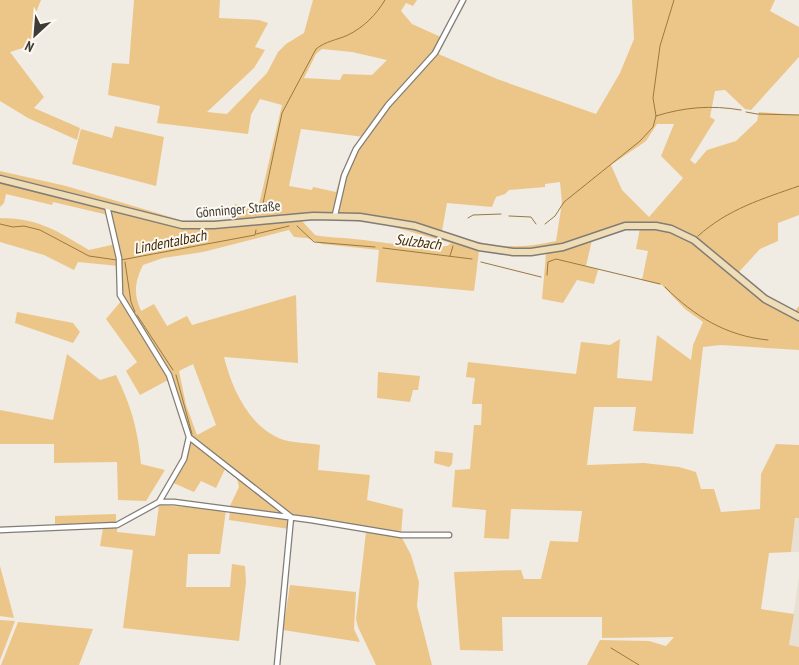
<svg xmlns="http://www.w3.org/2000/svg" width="799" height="665" font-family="'PT Sans Narrow',sans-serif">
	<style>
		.built { fill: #e8e0d2 }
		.green { fill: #ecc688; fill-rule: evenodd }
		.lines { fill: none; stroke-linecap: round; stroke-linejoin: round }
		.stream { stroke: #997940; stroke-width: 1 }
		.street-casing { stroke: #817d76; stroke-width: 7 }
		.secondary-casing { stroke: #817d76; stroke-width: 9 }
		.street { stroke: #fff; stroke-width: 4.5 }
		.secondary { stroke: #eeddb6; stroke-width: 6 }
		.labels { text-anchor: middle; stroke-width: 4; stroke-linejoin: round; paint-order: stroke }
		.street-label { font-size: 14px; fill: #3d3b38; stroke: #fdf8f0 }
		.water-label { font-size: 15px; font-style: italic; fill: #3f2c08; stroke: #fdf8f0 }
	</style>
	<rect width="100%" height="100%" fill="#f0ebe3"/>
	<path class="built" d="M795,518h4v34h-8z
		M799,576v71l-10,-1z"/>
	<path class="green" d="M0,0h41l-8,20 -1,25 -22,7 34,45 -10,11 46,20 -3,12 -49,-22 -28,-17z
		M134,0h86l-1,18 40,2 9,3 -13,24 10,3 -11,18 -47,44 20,2 40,-41 11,-21 8,-8 18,-11 9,-33h104l-4,6 -7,-3 -5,8 11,13 31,14 -7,15 61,26 99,35 24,-41 14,-34 -2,-39h143l-5,11 29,16v30l-48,53 -6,-1 -20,-19 -10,1 -5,26 5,3 -25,40 5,4 12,-14 29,-9 21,-20 2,-9 40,3v100l-21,8v18l-18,8 -22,24 15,13 41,26 5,-6v44l-78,-5 -18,2 -10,87 -60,-3 3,-24h-42l-7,58 57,-2 35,4 17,5 5,17h13l7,23 39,-3 1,-35 15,-30 23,1v73h-4l-4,34 -22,1 -8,56 33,5 -5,31 10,2v18h-212l13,-25 49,1 17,5 8,-9 -72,1v-21h-100l1,34 -43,-1 -6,-78 67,-2 3,9h17l9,-38 28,1 4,-31 -71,-2 -2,30 -25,-1 2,-28 -34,-3 3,-37 15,-1 4,-44h7l1,-21h-10l3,-26 -9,-1 2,-15 108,12 5,-32 29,3 10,-6 -3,39 35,3 5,-46 34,25 2,-15 10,-23 -18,-13 -23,-24 -20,-5 6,-29 -12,-2 4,-21 -22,3 -26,9 -6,26 12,4 -4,14 -17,-4 -14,23 -21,-4 4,-45 -23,2 -44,-5 -5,40 -98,-9 3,-32 -57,-6 -15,-6 -13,-1 -5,-7 -86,22 -40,6 -20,7c-8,17 -10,28 -2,46l13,-7 13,22 20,-10 5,9 104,-30 2,68 -74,-6c8,32 26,72 60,83 11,3 24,3 36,5l-2,25 52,5 -3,25 36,9 -2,26 -172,-27 10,-21 -3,-13 -10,-7 -10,21 -15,-7 -7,11 -23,-10 8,-11 10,-34 -19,-58 -30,16 -14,-24 11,-9 -31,-43 16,-19 -3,-34 -41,-4 -4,8 -30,-15 -44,-13v-24c41,1 55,12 89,32l27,-6 -8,-29 -55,-13 -1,3 -46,-11 -2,9 -4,4v-36l66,15 118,35 48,-1 3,-16 23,5 24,-104 -22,-6 -9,16 -3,19 -91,-11 3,-17 -52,-11 4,-32 17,1zM322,49l30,3 35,8 -15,15 -29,-1 -3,6 -36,-2 12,-24zM657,124h17l-13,32 22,22 -34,39 -27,-27 -11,-25 35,-24zM301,129l63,8 -13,23 -9,11 -6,21 -23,-5 -1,3 -23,-4zM560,182l2,21 -6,38c-44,10 -72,5 -114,-10l5,-28 45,4 4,-10 9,-3 4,-4 36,-3v-3zM334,219l49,5 68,19 -4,3c-32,3 -62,-4 -93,-7 -13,-2 -26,-1 -39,-4l-13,-14zM193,364l23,61 -19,10 -11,-30 -7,-34z
		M115,126l49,11 -8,49 -84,-22 9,-35 31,9z
		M17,312l56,11 7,9 -7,11 -58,-20z
		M67,354l33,26 16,-5c15,31 22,54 25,89l24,6 -19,31 -28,-1 -1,-38 -63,1v-19h-54v-34l53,10z
		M378,372l42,4 -2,14h-5l-3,12 -33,-4z
		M435,451l18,2 -1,11 -3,3 -15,-4z
		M159,505l67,5 -6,44h-32l-2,33h44l2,-23 13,2 1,16 -7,59 -116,-13 10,-78 -33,-4 3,-18 14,-1v5l38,4z
		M230,510l57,9 2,10 -60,-9z
		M116,514v10l-61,2v-10z
		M366,532l36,6 9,17 8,27 -2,24 15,59h-56l-18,-38 -2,-8z
		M0,566l14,52 -14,-2z
		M290,585l66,7 -2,37 6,13 -77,-12z
		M0,620l15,1 -15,39z
		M18,622l75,7 -14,36h-78z"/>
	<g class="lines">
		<path class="stream" d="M746,112l11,2 42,1
			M656,116c29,-9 55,-11 85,-6
			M261,213l21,-100 34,-64c10,-8 21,-9 32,-14 16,-8 28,-20 37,-35
			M509,216l22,1 5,7
			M468,218l5,-3 28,-1
			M0,224l13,3 11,-1 16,4 49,26 28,4
			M545,224l10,-8 9,-14 76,-61 13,-14 3,-11 -3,-18 7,-52 14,-46
			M297,226l17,16 61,5
			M256,234l33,-8
			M698,236c30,-27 64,-37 101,-50
			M383,248l89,11
			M450,256l3,-10
			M121,260l134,-25 1,-5
			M125,262l6,40 4,10
			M481,262l60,15
			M547,275l1,-13 8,-3 104,25
			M665,287c29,29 61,49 103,53
			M137,315l36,55
			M176,375l16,59
			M191,442l32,25
			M226,470l39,30
			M611,648l28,17"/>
		<defs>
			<path id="street" d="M107,206l12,52 1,37 49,80 20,62 102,80
				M335,215l9,-39 12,-27 32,-44 47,-52 28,-53
				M159,502l25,-43 5,-22
				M0,530l117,-5 42,-23h15l137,18 90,15h48
				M277,665l14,-148"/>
			<path id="secondary" d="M0,179l182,46h32l99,-9 47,1 55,9 64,21 34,5h18l32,-5 62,-21h31l15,3 23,11 71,59 34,18"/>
		</defs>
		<use href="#street" class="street-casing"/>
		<use href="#secondary" class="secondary-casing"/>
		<use href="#street" class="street"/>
		<use href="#secondary" class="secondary"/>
	</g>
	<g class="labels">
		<g class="street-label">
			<text transform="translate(238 209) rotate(-5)" y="5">Gönninger Straße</text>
		</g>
		<g class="water-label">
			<text transform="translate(170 242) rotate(-11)" y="5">Lindentalbach</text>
			<text transform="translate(418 242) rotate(7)" y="5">Sulzbach</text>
		</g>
	</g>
	<g transform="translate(35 35) rotate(206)" stroke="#fdf8f0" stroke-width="4" paint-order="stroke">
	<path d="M0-4L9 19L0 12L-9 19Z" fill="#3d3b38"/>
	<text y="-8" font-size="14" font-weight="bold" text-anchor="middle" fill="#3d3b38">N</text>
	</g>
</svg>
